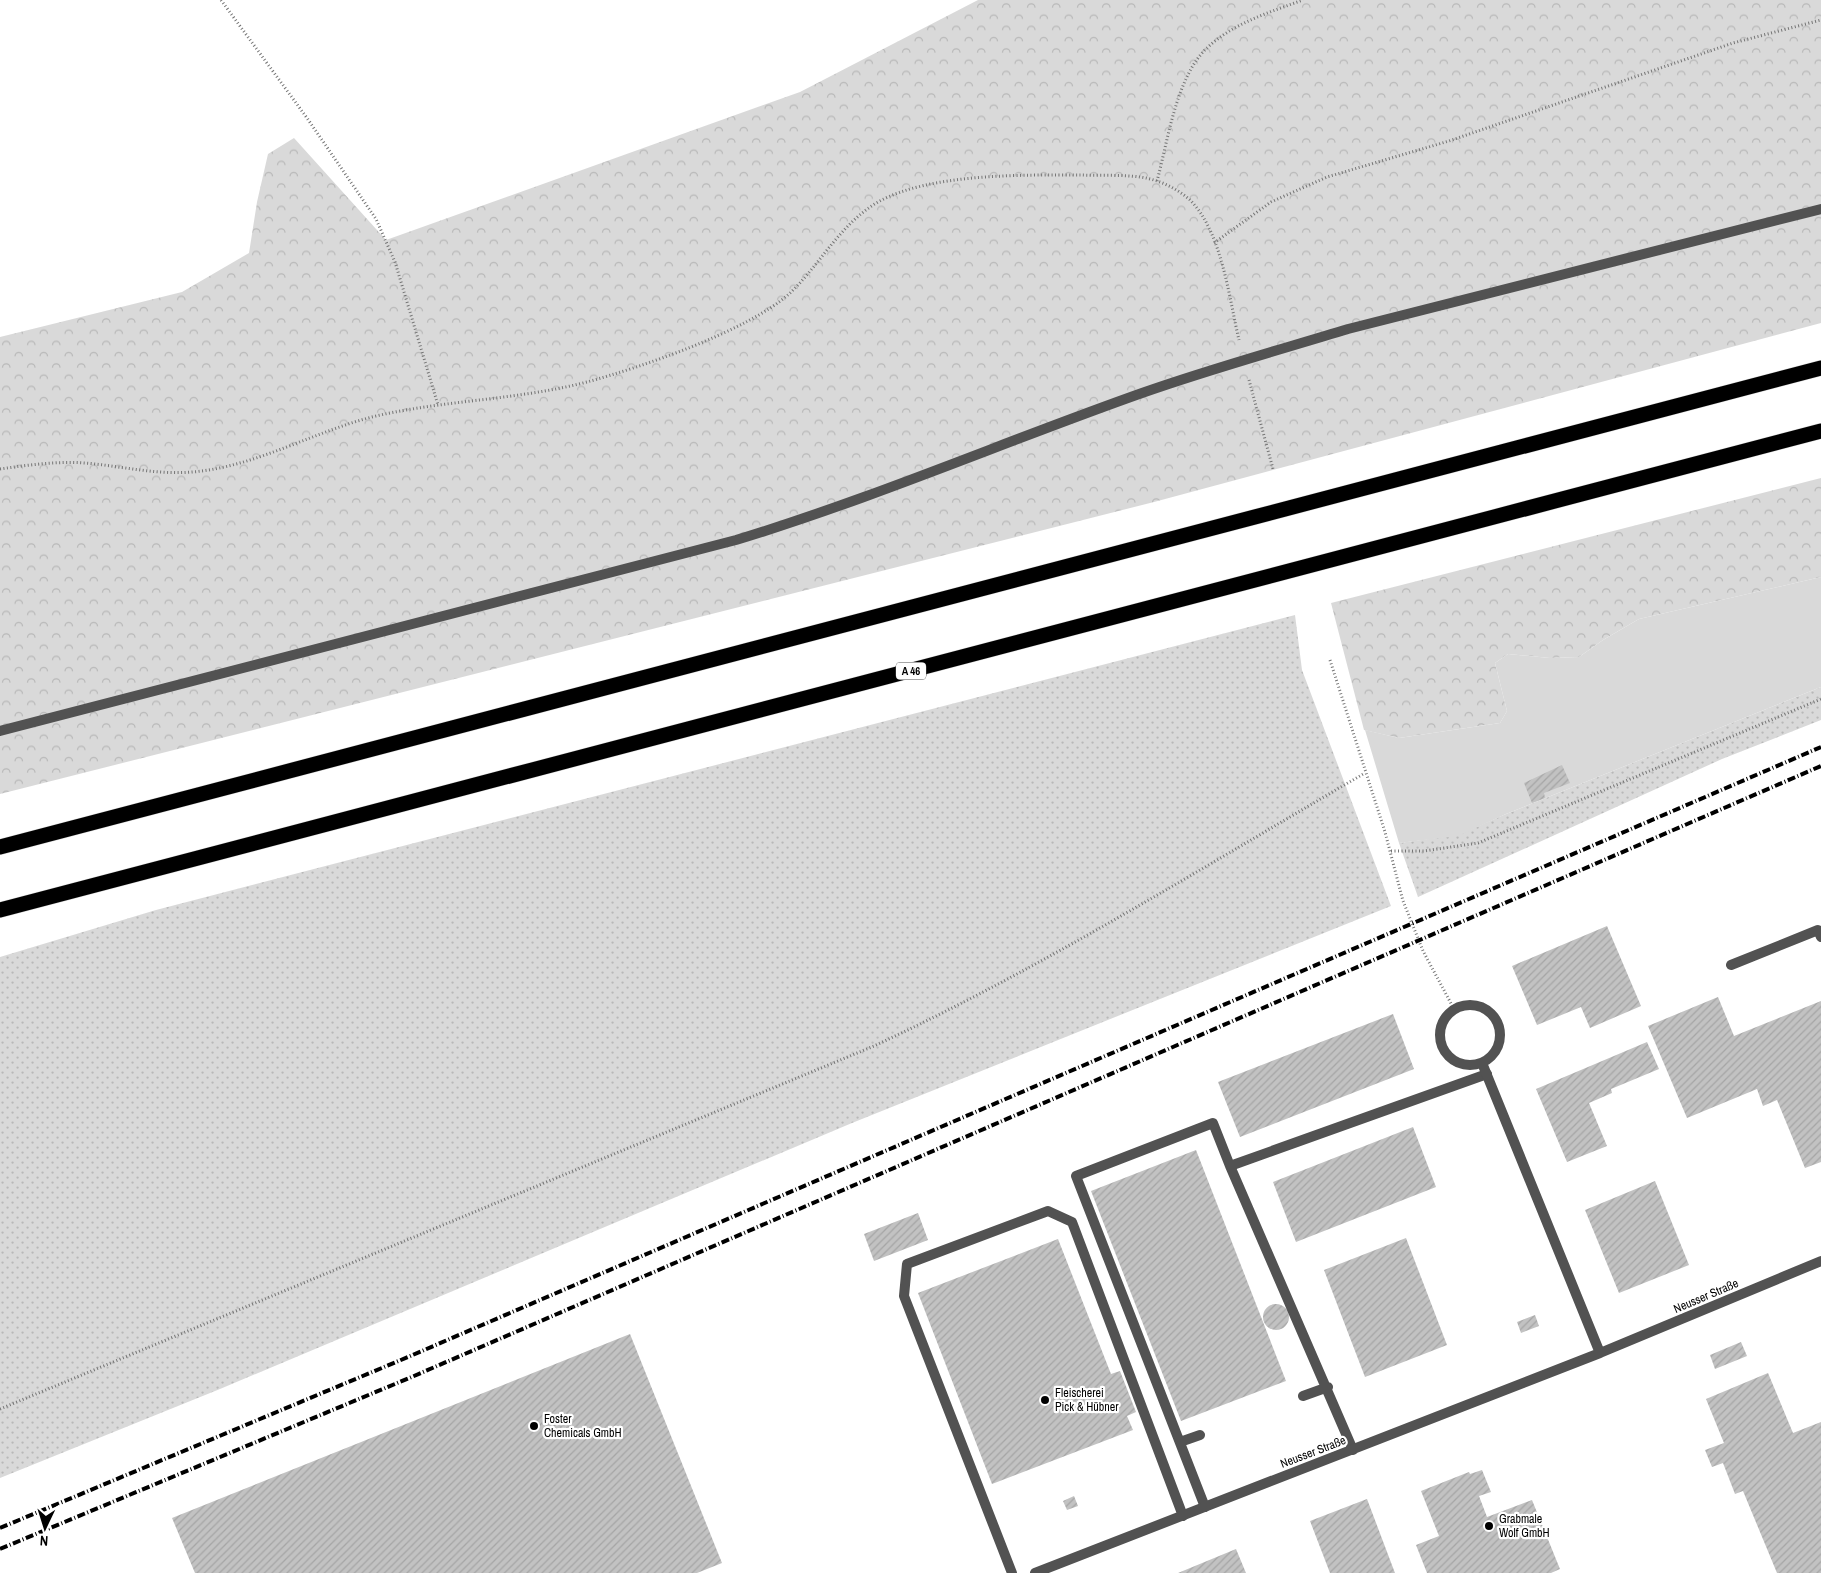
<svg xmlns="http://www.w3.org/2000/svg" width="1821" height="1573" font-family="'Archivo Narrow',sans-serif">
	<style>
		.grass { fill: url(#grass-dots) }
		.forest { fill: url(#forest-crowns) }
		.park { fill: #d9d9d9 }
		.building { fill: url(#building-hatch) }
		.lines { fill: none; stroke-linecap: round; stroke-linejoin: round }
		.motorway-casing { stroke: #dbdbdb; stroke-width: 16 }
		.path { stroke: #747474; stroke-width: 3; stroke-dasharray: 1 2.5; stroke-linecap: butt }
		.service { stroke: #525252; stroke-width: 10 }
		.minor { stroke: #525252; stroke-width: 10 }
		.motorway { stroke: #000; stroke-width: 15 }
		.rail { stroke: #000; stroke-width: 4; stroke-dasharray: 8 2.5 1 2.5; stroke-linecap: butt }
		.poi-dot { fill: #000; stroke: #fff; stroke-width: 2 }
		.labels { text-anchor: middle; stroke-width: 4.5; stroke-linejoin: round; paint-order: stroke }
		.shield { fill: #fff; stroke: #4c4c4c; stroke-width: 1 }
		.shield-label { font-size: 11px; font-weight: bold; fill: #000 }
		.street-label { font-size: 12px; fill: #000; stroke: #fff }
		.poi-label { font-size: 12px; fill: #000; stroke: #fff; text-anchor: start }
	</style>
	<defs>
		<pattern id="grass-dots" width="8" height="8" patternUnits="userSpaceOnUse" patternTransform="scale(1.25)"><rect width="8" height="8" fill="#d9d9d9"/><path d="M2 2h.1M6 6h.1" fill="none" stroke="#b8b8b8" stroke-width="1.8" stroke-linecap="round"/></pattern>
		<pattern id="forest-crowns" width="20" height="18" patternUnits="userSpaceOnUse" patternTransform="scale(1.25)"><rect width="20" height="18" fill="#d9d9d9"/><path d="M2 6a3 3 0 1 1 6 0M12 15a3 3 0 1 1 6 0" fill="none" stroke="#b8b8b8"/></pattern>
		<pattern id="building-hatch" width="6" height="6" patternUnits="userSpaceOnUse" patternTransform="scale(1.25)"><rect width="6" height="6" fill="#c2c2c2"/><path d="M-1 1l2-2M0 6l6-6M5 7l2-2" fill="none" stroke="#a5a5a5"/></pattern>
	</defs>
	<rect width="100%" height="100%" fill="#fff"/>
	<path class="grass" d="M1295,615l7,55 89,236 -539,217 -632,266 -220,89v-521l156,-47z
		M1821,687v33l-99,39 -304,138 -19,-54 59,-8 48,-21z"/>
	<path class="forest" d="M978,0h843v323l-667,179 -1154,292v-457l182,-45 67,-39 8,-51 11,-48 26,-16 92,102 414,-148z
		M1821,478v99l-182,42 -36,21 -24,17 -29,1 -42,-4 -13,9 12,48 -7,12 -101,15 -35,-8 -33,-127z"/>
	<path class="park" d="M1821,577v110l-315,127 -48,22 -59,7 -34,-113 34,8 101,-15 7,-12 -12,-48 13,-9 42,4 29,-1 24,-17 36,-21z"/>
	<path class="building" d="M1562,765l8,18 -26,10 1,5 -13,5 -8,-20z
		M1607,926l34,80 -51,22 -9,-21 -44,18 -25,-59z
		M1718,997l16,39 87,-35v161l-16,6 -28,-68 -14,6 -6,-17 -70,29 -39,-92z
		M1393,1014l21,55 -174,68 -22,-55z
		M1647,1042l12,27 -48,20 1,4 -23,10 18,43 -40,16 -31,-73z
		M1413,1127l23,60 -140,55 -23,-60z
		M1196,1150l90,231 -105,40 -90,-230z
		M1655,1181l34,84 -70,28 -34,-83z
		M918,1213l10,27 -54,21 -10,-27z
		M1406,1238l41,107 -82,32 -41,-107z
		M1058,1239l53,135 9,-3 16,41 -9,4 6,14 -141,54 -74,-191z
		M1263 1317a13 13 0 1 1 26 0a13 13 0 1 1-26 0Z
		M1535,1315l4,11 -18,7 -4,-11z
		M630,1334l92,229 -25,10h-502l-23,-55z
		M1741,1342l6,14 -32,13 -5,-14z
		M1768,1373l25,60 28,-11v151h-44l-34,-82 -8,3 -12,-31 -11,4 -7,-17 19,-7 -18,-44z
		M1482,1470l9,22 -12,4 8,21 45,-17 28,69 -9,4h-124l-11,-28 23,-9 -18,-45 48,-19 1,2z
		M1074,1496l4,10 -11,4 -4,-9z
		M1367,1499l28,74h-65l-20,-52z
		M1236,1549l10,24h-68z"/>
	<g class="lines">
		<defs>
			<path id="motorway" d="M0,847l1821,-479
				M0,910l1821,-479"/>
		</defs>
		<use href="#motorway" class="motorway-casing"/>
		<path class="path" d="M221,0l86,118 69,101 19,43 43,143
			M1157,181c11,-40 19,-105 51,-134 26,-24 62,-35 95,-47
			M1214,243l57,-41 56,-25 122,-36 284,-98 88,-23
			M1249,380l24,89
			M0,469c28,-4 57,-8 85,-6 36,3 71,12 107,9 64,-5 122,-41 184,-56 69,-16 142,-16 211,-34 55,-15 160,-51 202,-88 31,-29 51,-70 89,-92 52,-29 145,-27 203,-27 21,1 44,-1 65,3 15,3 32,11 44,22 32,32 39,98 49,140
			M1330,660l55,172 18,69 20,50 31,58
			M1391,851h33l54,-8 343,-144
			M0,1409l874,-363c170,-79 329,-179 491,-273"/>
		<path class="service" d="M1731,965l87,-35 3,7
			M1303,1396l25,-9
			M1180,1442l20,-7
			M1353,1450l-123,-284 257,-92
			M1205,1507l-129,-331 137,-53 17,43
			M1012,1573l-108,-277 3,-32 141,-53 24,11 111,294"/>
		<path class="minor" d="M0,731l736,-191c138,-42 270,-99 406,-147 68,-24 137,-43 206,-64l473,-120
			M1440 1035a30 30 0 1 1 60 0a30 30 0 1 1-60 0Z
			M1482,1063l118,290
			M1035,1573l565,-220 221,-92"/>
		<use href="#motorway" class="motorway"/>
		<path class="rail" d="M0,1528l408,-171 1413,-610
			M0,1549l414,-173 1407,-610"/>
	</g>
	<g class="poi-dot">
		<circle cx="1045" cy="1400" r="5"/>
		<circle cx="534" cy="1426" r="5"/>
		<circle cx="1489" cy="1526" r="5"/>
	</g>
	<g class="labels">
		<rect class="shield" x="896" y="662.5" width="30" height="17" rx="4"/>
		<g class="shield-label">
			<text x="911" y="675">A 46</text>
		</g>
		<g class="street-label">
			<text transform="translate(1706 1296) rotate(-23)" y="4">Neusser Straße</text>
			<text transform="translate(1313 1452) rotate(-21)" y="4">Neusser Straße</text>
		</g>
		<g class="poi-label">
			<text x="1055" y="1397">Fleischerei<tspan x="1055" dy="14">Pick &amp; Hübner</tspan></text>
			<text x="544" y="1423">Foster<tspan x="544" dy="14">Chemicals GmbH</tspan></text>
			<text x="1499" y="1523">Grabmale<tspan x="1499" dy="14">Wolf GmbH</tspan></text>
		</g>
	</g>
	<g transform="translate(45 1528) rotate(184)" stroke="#ffffff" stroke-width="4" paint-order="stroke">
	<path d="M0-4L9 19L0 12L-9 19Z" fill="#000000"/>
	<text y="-8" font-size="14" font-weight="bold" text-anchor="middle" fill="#000000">N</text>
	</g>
</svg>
